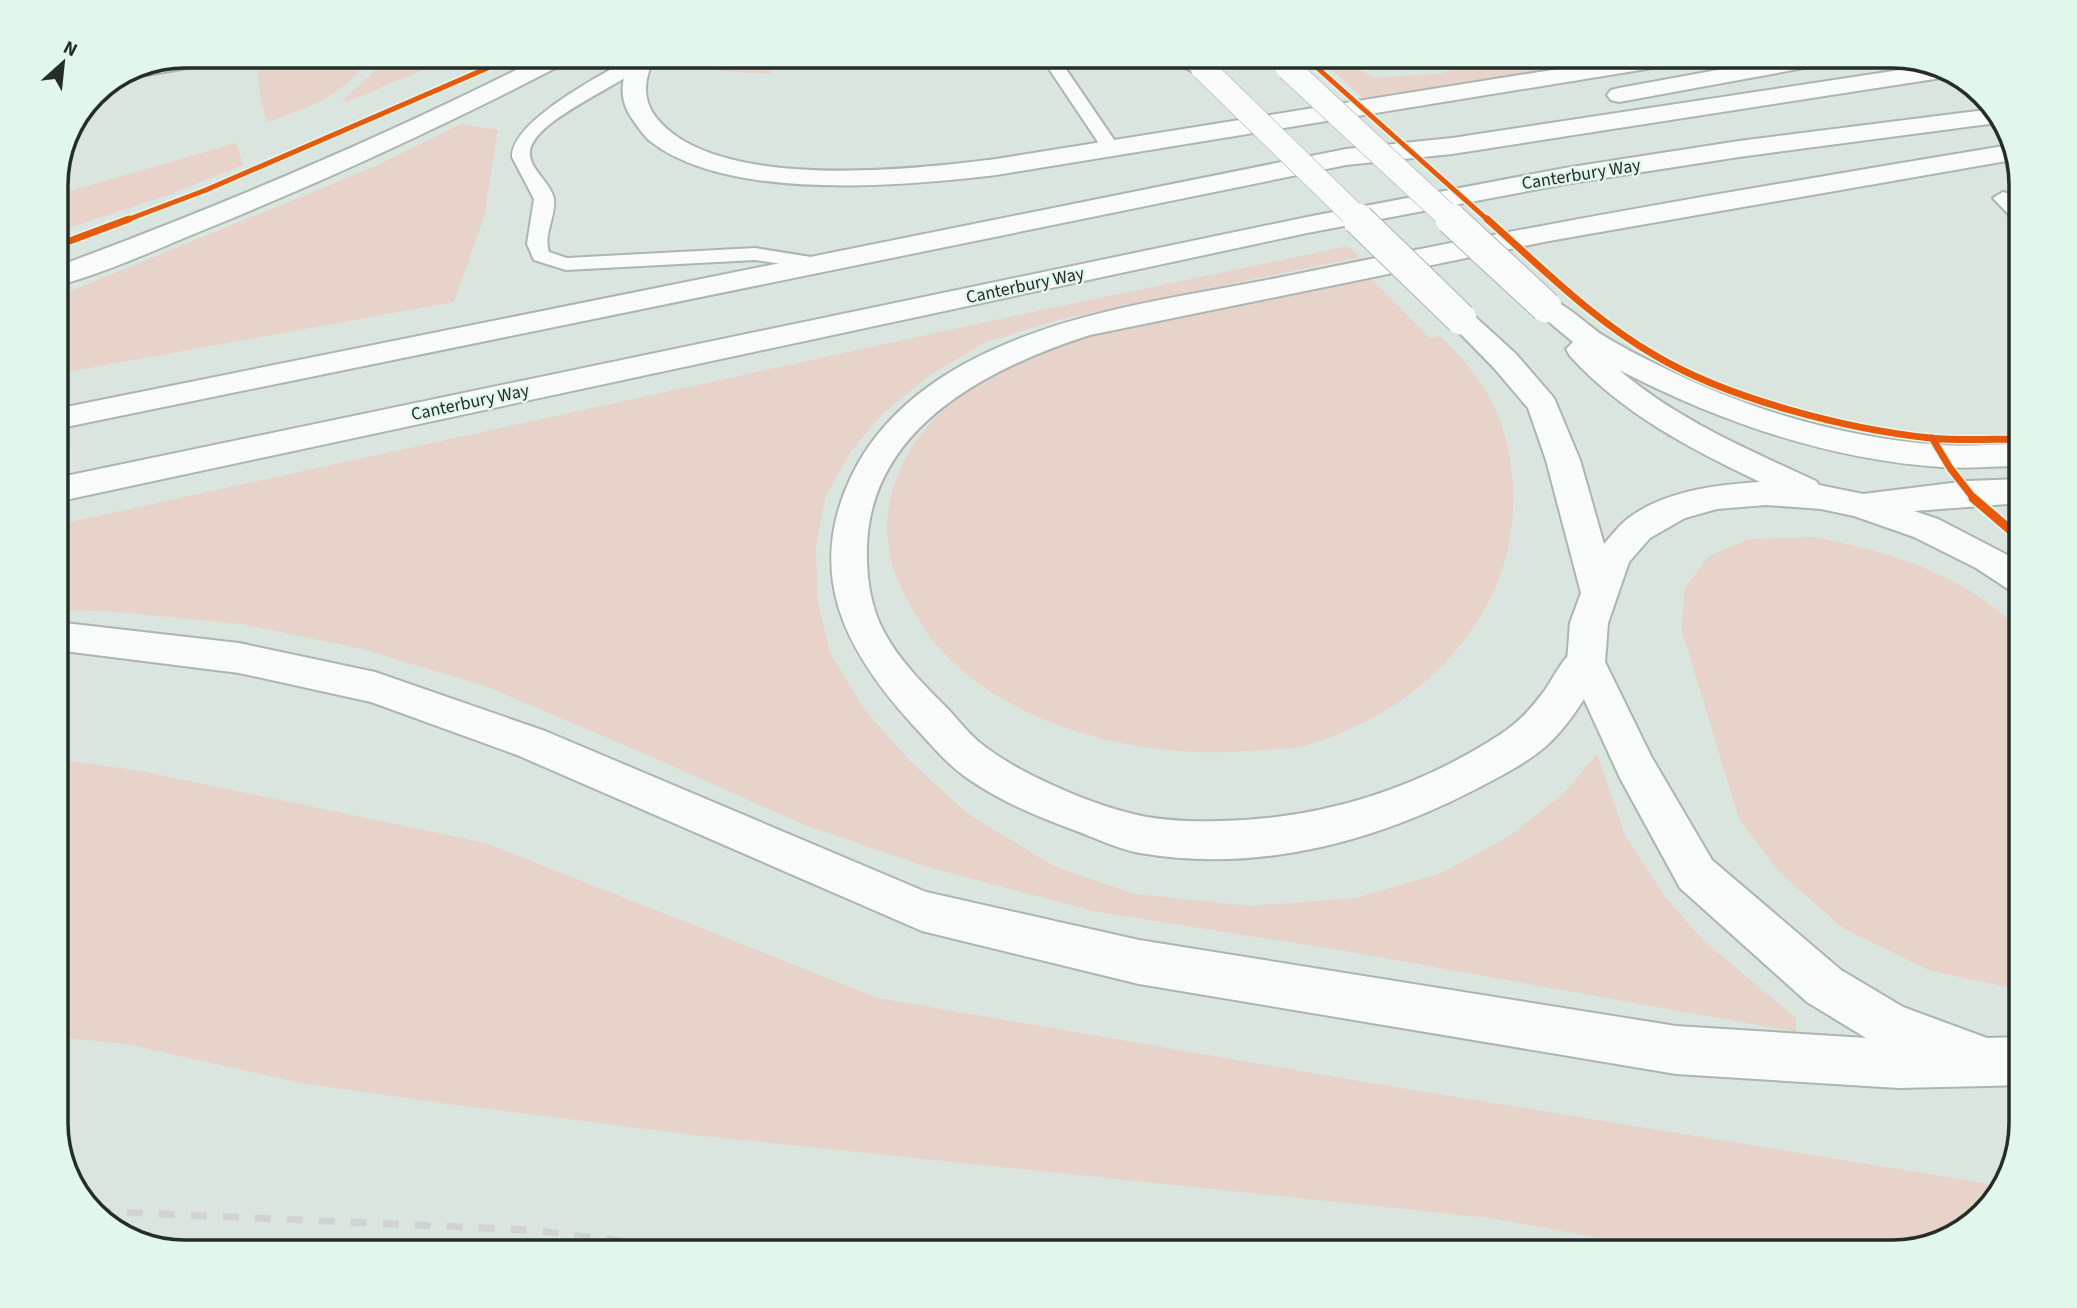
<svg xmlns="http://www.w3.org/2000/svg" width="2077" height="1308" font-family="'Source Sans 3',sans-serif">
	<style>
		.green { fill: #e7d3ca }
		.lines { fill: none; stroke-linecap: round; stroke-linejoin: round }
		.service-casing { stroke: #acb5b0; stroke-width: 4 }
		.minor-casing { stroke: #acb5b0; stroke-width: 4 }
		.primary-casing { stroke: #acb5b0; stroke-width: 4 }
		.trunk-casing { stroke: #acb5b0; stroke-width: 4 }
		.service { fill: #f9fbfa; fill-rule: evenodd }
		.minor { fill: #f9fbfa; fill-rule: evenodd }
		.primary { fill: #f9fbfa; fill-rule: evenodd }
		.trunk { fill: #f9fbfa; fill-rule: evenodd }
		.rail { stroke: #d0d3d1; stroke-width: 7; stroke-dasharray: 16 16; stroke-linecap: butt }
		.primary-bridge-far1-casing { stroke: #acb5b0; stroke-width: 25; stroke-linecap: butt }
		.primary-bridge-casing { stroke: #acb5b0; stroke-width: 33; stroke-linecap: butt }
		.primary-bridge-far1 { stroke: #f9fbfa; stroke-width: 24 }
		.primary-bridge { stroke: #f9fbfa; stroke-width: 31 }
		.cycleway-far2-casing { stroke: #e2f7ec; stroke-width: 8 }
		.cycleway-far1-casing { stroke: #e2f7ec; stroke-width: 10 }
		.cycleway-casing { stroke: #e2f7ec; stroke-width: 13 }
		.cycleway-far2 { stroke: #e8590c; stroke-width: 5 }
		.cycleway-far1 { stroke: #e8590c; stroke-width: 7 }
		.cycleway { stroke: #e8590c; stroke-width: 9 }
		.labels { text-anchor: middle; stroke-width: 5; stroke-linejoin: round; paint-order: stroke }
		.far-street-label { font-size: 18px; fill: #252d28; stroke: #e2f7ec }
		.rim { fill: none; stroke: #252d28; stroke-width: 3.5 }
	</style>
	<rect width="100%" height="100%" fill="#dae5df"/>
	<path class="green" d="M256,56h114c-26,40 -59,51 -103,66l-6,-20z
		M384,56h73l-111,46 -4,-2 28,-24z
		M681,56h107l-11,7 -8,11 -48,-3 -46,-8z
		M1311,56h24l40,22 68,-5 28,-11 4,-6h179l-290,43 -44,-40h-8z
		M461,124l37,6 -14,87 -30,85 -398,72v-77l315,-129z
		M236,143l7,22 -74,30 -113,37v-37z
		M1348,246l11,11 -301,63 -72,22 -53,31 -50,40 -33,40 -24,43 -10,47 1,55 13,55 35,57 44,50 58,53 88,54 80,27 115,12 105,-8 86,-25 67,-36 56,-44 33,-39 28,81 41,63 38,43 92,77v14l-451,-81 -252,-40 -166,-44 -125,-43 -152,-68 -165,-70 -123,-37 -120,-25 -135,-13 -51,-1v-85l939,-205z
		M1370,277l60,61 11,-2c21,22 41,44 54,72 24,53 24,125 1,178 -34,79 -108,136 -189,159 -18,5 -39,4 -58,6 -106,9 -246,-24 -316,-110 -7,-8 -12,-19 -18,-28 -20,-31 -31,-63 -27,-101 7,-52 41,-97 85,-126 67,-44 149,-58 226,-74 57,-12 114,-23 171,-35z
		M1815,537c77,16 150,36 206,95v358l-90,-19 -87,-42 -64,-56 -41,-54 -58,-191 4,-40 23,-31 40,-18z
		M56,759l85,12 345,72 392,155 487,84 637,104 -3,8 -43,41 -64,17h-217l-185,-34 -796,-83 -230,-29 -158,-22 -180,-40 -70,-7z"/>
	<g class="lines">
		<defs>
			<path id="service" d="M634,56l18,1c-21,26 -117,60 -122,94 -2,18 21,31 24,48 2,18 -11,35 -5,53l18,6 188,-10 74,12 3,4 -3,4 -7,2 -67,-10 -189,10 -32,-10 -7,-16 7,-45 -22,-42c-1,-37 94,-84 122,-101z
				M1057,56l62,91 -3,4h-12l-63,-94z
				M2003,192l7,2 11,11v17l-7,-2 -21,-22z"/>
			<path id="minor" d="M185,56h43l-3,5 -8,2 -88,15 -8,-2 15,-10z"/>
			<path id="primary" d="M1546,298c22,6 39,26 58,38 18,11 37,21 56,30 88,44 183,72 281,79 27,2 53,-1 80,-1v22c-27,0 -54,3 -80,1 -114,-8 -221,-45 -322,-97 59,50 128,79 197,111l3,4 44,9 105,-13 53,-2v24l-107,8 24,8 83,43v31l-13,-4 -32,-21 -62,-31 -60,-21 -33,-7 -55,-4 -49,4 -32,9 -35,20 -21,24 -21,61 -3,39 46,94 61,104 129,110 62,37 84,31 34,-1v48l-34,1 -116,-45 -64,-39 -127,-114 -60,-110 -53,-116 3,-39 11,-30 -35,-133 -18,-52 -34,-40 -48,-49 5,-6 10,-3 10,3 45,41 38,44 26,62 24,84c7,-8 14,-17 22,-24 37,-29 89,-35 134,-38 -71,-34 -137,-68 -190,-126l-4,-7 7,-7 -42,-35 5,-6z"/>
			<path id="trunk" d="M544,56h28l-3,5c-117,61 -236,116 -358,166 -50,20 -102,45 -155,59v-19c167,-62 329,-130 488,-211z
				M634,56h22c-11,19 -15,41 -1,60 57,76 256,54 341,43l643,-103h55l-3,5 -8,2 -687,112c-93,11 -269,27 -346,-34 -6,-5 -12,-14 -17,-21 -15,-21 -13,-43 1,-64z
				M1172,56h27l16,12 -4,5c-14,3 -31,-5 -39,-17z
				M1794,56h48l-3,5 -8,2 -212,39 -8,-2 -4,-5 4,-5 8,-2z
				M1926,66l25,8 -10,4 -489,76 -106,11 -1290,264v-20l1290,-260 106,-11z
				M1993,109l11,13 -265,35 -174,27 -258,49 -1251,269v-24l1251,-261 258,-49 174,-27z
				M2010,145l2,15 -463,81 -459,94c-100,32 -219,91 -223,211 -1,29 3,60 17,86 15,28 38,51 60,73 12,12 22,26 35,37 36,30 108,61 154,72 28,7 59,8 88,7 100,-2 196,-32 280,-87 18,-12 31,-26 44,-44 8,-11 18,-34 31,-40 9,-4 15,-1 24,1l5,11c-15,29 -35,63 -60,85 -20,17 -46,30 -69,42 -104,54 -219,84 -336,64 -23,-4 -44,-15 -66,-23 -36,-13 -72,-28 -104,-50 -23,-15 -39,-36 -58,-56 -68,-75 -108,-152 -59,-251 28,-56 79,-95 135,-121 97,-46 210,-57 314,-79 235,-49 472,-89 708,-128z
				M56,622l183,21 136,29 170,59 381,161 213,48 537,86 222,14 89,-2 17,7 8,17 -8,17 -17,7 -89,2 -222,-14 -537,-90 -217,-53 -405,-176 -146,-53 -132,-29 -183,-23z"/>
		</defs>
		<use href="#service" class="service-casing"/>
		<use href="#minor" class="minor-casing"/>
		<use href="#primary" class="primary-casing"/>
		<use href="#trunk" class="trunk-casing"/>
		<use href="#service" class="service"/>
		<use href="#minor" class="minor"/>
		<use href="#primary" class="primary"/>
		<use href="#trunk" class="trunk"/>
		<path class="rail" d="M95,1211l435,19 184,22"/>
		<defs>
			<path id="primary-bridge-far1" d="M1203,68l157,153
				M1288,68l165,153"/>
			<path id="primary-bridge" d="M1358,219l103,100
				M1451,219l95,88"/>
		</defs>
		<use href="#primary-bridge-far1" class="primary-bridge-far1-casing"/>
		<use href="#primary-bridge" class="primary-bridge-casing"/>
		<use href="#primary-bridge-far1" class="primary-bridge-far1"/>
		<use href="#primary-bridge" class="primary-bridge"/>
		<defs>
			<path id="cycleway-far2" d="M1304,56l185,165
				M129,71l88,-15
				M124,221l82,-31 309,-134"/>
			<path id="cycleway-far1" d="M1487,219c54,48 106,101 169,137 73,43 190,73 274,82 30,3 61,1 91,1
				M56,246l73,-27
				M1932,438l18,30 25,32"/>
			<path id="cycleway" d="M1973,498l48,41"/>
		</defs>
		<use href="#cycleway-far2" class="cycleway-far2-casing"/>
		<use href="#cycleway-far1" class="cycleway-far1-casing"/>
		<use href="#cycleway" class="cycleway-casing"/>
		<use href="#cycleway-far2" class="cycleway-far2"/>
		<use href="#cycleway-far1" class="cycleway-far1"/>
		<use href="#cycleway" class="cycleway"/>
	</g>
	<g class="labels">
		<g class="far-street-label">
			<text transform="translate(1581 174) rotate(-9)" y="6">Canterbury Way</text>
			<text transform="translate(1025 285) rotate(-12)" y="6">Canterbury Way</text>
			<text transform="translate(470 402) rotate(-12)" y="6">Canterbury Way</text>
		</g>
	</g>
	<path d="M0 0H2077V1308H0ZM185 68H1892A117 117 0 0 1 2009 185V1123A117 117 0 0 1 1892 1240H185A117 117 0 0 1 68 1123V185A117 117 0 0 1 185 68Z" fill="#e2f7ec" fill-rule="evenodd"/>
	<path class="rim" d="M185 68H1892A117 117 0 0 1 2009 185V1123A117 117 0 0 1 1892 1240H185A117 117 0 0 1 68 1123V185A117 117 0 0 1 185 68Z"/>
	<g transform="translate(63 63) rotate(27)" stroke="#e2f7ec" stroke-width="5" paint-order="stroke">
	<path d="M0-5L12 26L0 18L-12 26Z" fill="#252d28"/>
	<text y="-10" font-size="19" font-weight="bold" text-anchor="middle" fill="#252d28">N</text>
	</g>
</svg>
